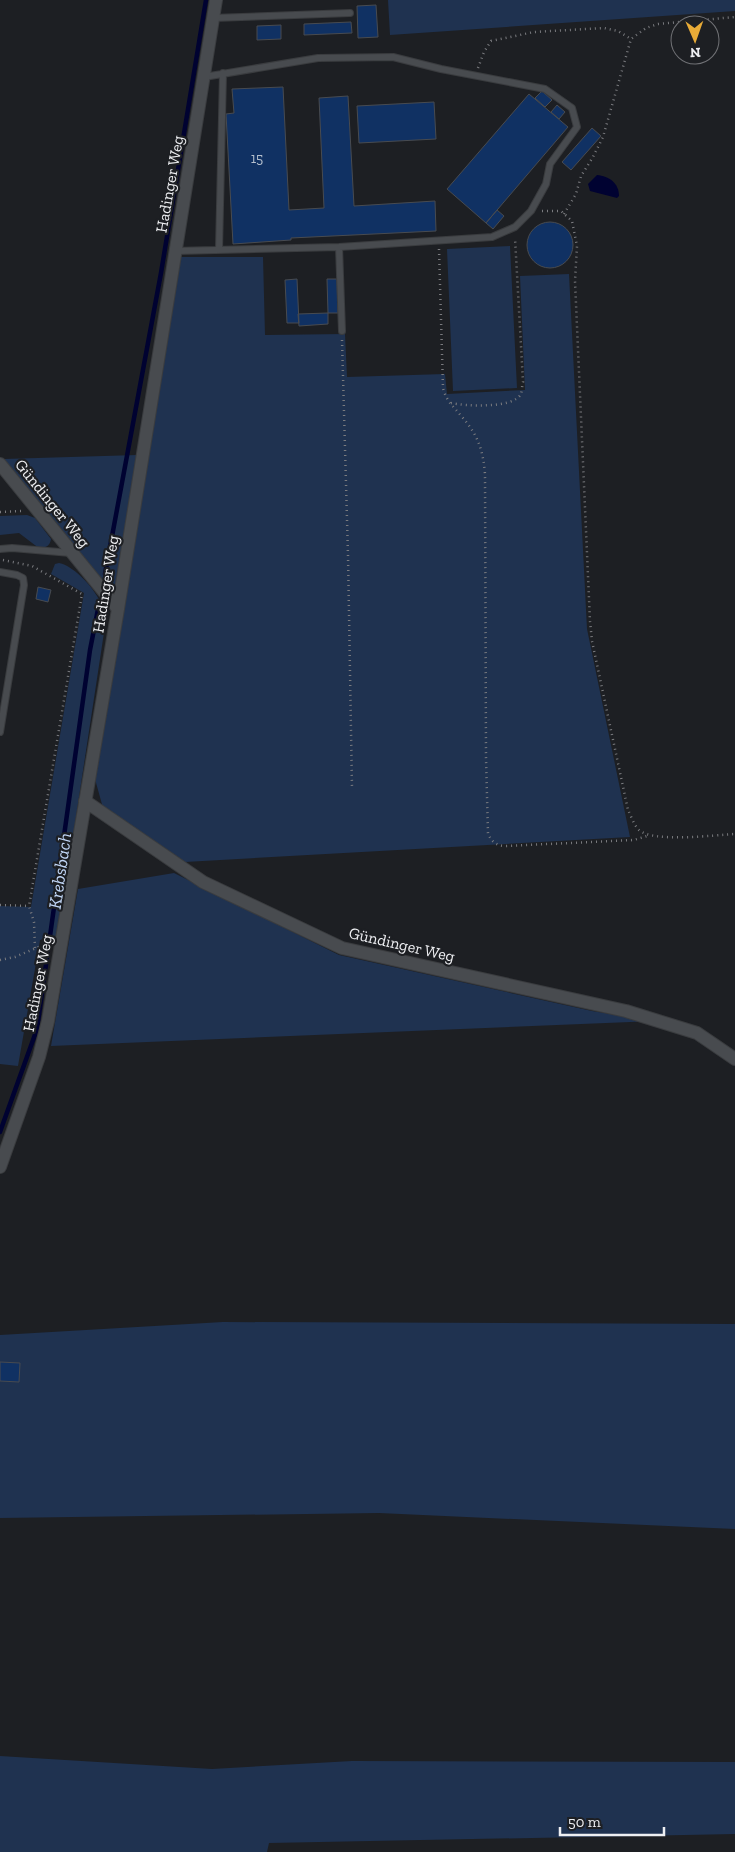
<svg xmlns="http://www.w3.org/2000/svg" width="735" height="1852" font-family="'Zilla Slab',serif">
	<style>
		.green { fill: #1f3250 }
		.water { fill: #000231 }
		.lines { fill: none; stroke-linecap: round; stroke-linejoin: round }
		.stream { stroke: #000231; stroke-width: 4.5 }
		.building { fill: #103163; stroke: #484b50 }
		.service-casing { stroke: #3a3c3f; stroke-width: 8 }
		.minor-casing { stroke: #3a3c3f; stroke-width: 14 }
		.path { stroke: #7a7b7f; stroke-width: 2.5; stroke-dasharray: 1 4; stroke-linecap: butt }
		.service { stroke: #484b4f; stroke-width: 6 }
		.minor { stroke: #484b4f; stroke-width: 12 }
		.labels { text-anchor: middle; stroke-width: 4.5; stroke-linejoin: round; paint-order: stroke }
		.number-label { font-size: 14px; fill: #b6c0ce }
		.street-label { font-size: 16px; fill: #eeeff2; stroke: #1d1f23 }
		.water-label { font-size: 18px; font-style: italic; fill: #c1d6f6; stroke: #1d1f23 }
	</style>
	<rect width="100%" height="100%" fill="#1d1f23"/>
	<path class="green" d="M388,0h347v11l-345,24z
		M510,246l7,142 -64,3 -6,-142z
		M181,257h82l2,78 80,-1 2,43 98,-3 2,20 78,-4 -5,-114 49,-2 18,355 43,208 -445,25 -82,-54 -8,-29z
		M137,455l-23,139 -110,-135z
		M27,515l8,3 16,21c-1,7 -5,8 -11,10l-21,-16 -19,2v-19z
		M59,563c16,3 38,28 43,43 2,6 2,14 3,20l-47,309 -18,5 -22,126 -18,-2v-158l31,1 53,-314 -33,-19 4,-10z
		M174,873l165,82 253,56 63,10 -604,25 27,-157z
		M223,1322l512,2v205l-356,-16 -379,5v-183z
		M0,1756l212,13 140,-8 383,1v72l-466,9 -2,9h-267z"/>
	<path class="water" d="M597,175c12,1 22,8 22,21l-2,2 -27,-7 -2,-7z"/>
	<g class="lines">
		<path class="stream" d="M105,574l56,-301 45,-273
			M0,1132l37,-103 53,-379 9,-46"/>
	</g>
	<path class="building" d="M376,5l2,32 -20,1 -1,-32z
		M351,22l1,11 -48,2v-11z
		M281,25v14l-24,1v-14z
		M283,87l6,123 35,-2 -5,-110 29,-2 6,110 81,-5 1,30 -145,7v2l-58,4 -7,-130 8,-1 -2,-24z
		M542,91l10,9 -7,7 -10,-9z
		M529,94l39,33 -82,96 -39,-34z
		M434,102l2,37 -77,4 -2,-37z
		M557,105l8,7 -6,7 -8,-7z
		M592,128l9,8 -30,34 -9,-8z
		M497,210l7,6 -11,13 -7,-6z
		M527 245a23 23 0 1 1 46 0a23 23 0 1 1-46 0Z
		M297,279l2,44h-12l-2,-43z
		M327,279h10l1,34h-10z
		M328,313v11l-29,2 -1,-12z
		M38,587l13,3 -3,12 -12,-3z
		M0,1362l20,1 -1,19 -19,-1z"/>
	<g class="lines">
		<defs>
			<path id="service" d="M213,18l137,-5
				M339,247l3,84
				M219,250l4,-177
				M175,251l164,-4 153,-10 23,-10 16,-16 15,-27 4,-20 27,-37 -5,-19 -27,-19 -104,-20 -48,-12 -75,1 -114,19
				M0,549l12,-1 59,5
				M0,572l17,3 6,3 1,7 -24,147"/>
			<path id="minor" d="M0,464l118,145
				M85,801l118,81 139,66 284,63 71,22 38,26
				M0,1167l39,-110 9,-36 70,-412 98,-609"/>
		</defs>
		<use href="#service" class="service-casing"/>
		<use href="#minor" class="minor-casing"/>
		<path class="path" d="M478,68l6,-16 7,-11 43,-9 70,-4 14,3 13,8
			M542,211h19l11,10 5,25 -2,35 15,340 2,20 36,169c3,6 6,15 11,20 14,13 76,5 96,4
			M564,214l12,-20 5,-18 12,-19 10,-20 28,-98 15,-11 12,-4 77,-7
			M439,249l4,139c3,13 11,19 19,29 16,18 21,33 23,57l1,284 2,76c4,8 9,12 18,12l128,-6 13,-4
			M342,340l6,215 4,233
			M451,403c14,3 62,6 70,-9 1,-3 1,-9 2,-12l-8,-144
			M0,512l22,-1
			M3,560l29,6 50,28 -53,312 5,16 1,26
			M0,905l29,1
			M0,960l15,-3 33,-14"/>
		<use href="#service" class="service"/>
		<use href="#minor" class="minor"/>
	</g>
	<g class="labels">
		<g class="number-label">
			<text x="257" y="163">15</text>
		</g>
		<g class="street-label">
			<text transform="translate(169 184) rotate(-80)" y="6">Hadinger Weg</text>
			<text transform="translate(53 503) rotate(51)" y="6">Gündinger Weg</text>
			<text transform="translate(105 584) rotate(-81)" y="6">Hadinger Weg</text>
			<text transform="translate(402 944) rotate(13)" y="6">Gündinger Weg</text>
			<text transform="translate(37 983) rotate(-79)" y="6">Hadinger Weg</text>
		</g>
		<g class="water-label">
			<text transform="translate(60 871) rotate(-82)" y="6">Krebsbach</text>
		</g>
	</g>
	<g transform="translate(695 40) rotate(178)"><circle r="24" fill="#1d1f23" stroke="#717276"/>
	<path d="M0-4L9 19L0 12L-9 19Z" fill="#e8ab37"/>
	<text y="-8" font-size="14" font-weight="bold" text-anchor="middle" fill="#eeeff2">N</text>
	</g>
	<path d="M560 1827v8h104v-8" fill="none" stroke="#eeeff2" stroke-width="2.5"/>
	<text x="568" y="1827" font-size="15" fill="#eeeff2" stroke="#1d1f23" stroke-width="4" paint-order="stroke">50 m</text>
</svg>
